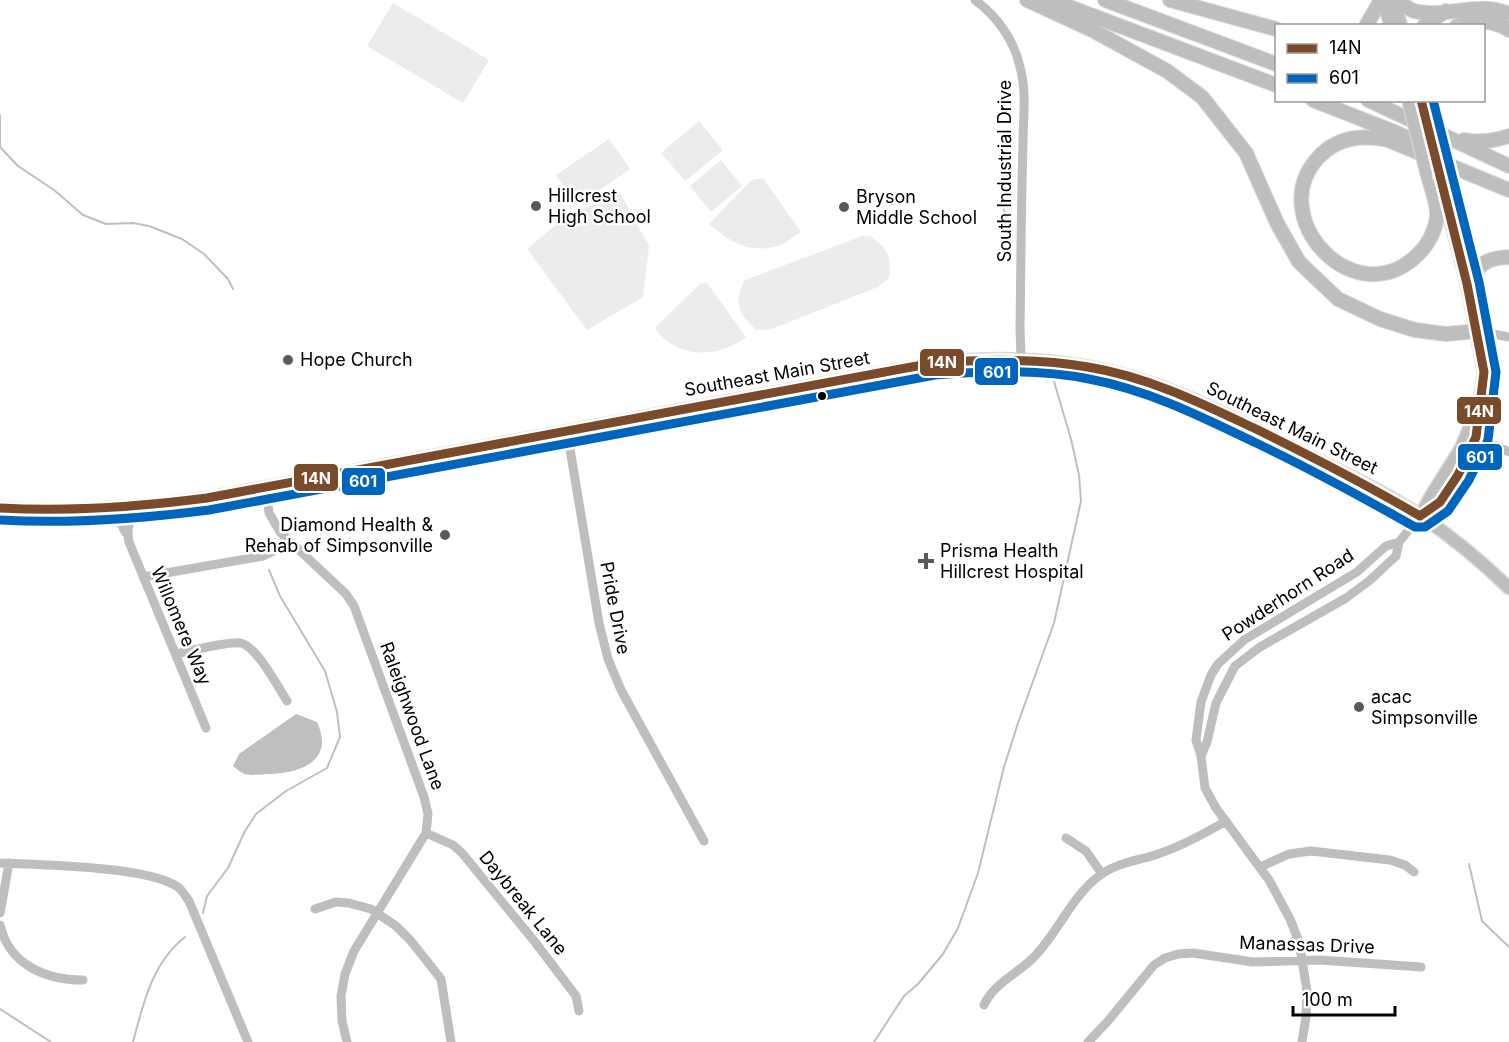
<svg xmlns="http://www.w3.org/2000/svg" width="1509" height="1042" font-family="Inter,sans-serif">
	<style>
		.green { fill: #ececec }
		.water { fill: #bfbfbf }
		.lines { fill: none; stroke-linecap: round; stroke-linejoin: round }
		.stream { stroke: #bfbfbf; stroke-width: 2 }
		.major-casing { stroke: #dbdbdb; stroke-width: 15 }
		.highway-casing { stroke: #dbdbdb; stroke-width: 16 }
		.minor { stroke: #bebebe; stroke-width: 9 }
		.major { stroke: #bebebe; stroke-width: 12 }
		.highway { stroke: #bebebe; stroke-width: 14 }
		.major-bridge-casing { stroke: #dbdbdb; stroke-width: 15; stroke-linecap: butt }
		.highway-bridge-casing { stroke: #dbdbdb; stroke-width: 16; stroke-linecap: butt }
		.major-bridge { stroke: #bebebe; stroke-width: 12 }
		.highway-bridge { stroke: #bebebe; stroke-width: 14 }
		.bus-1-casing { stroke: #fff; stroke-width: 14 }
		.bus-2-casing { stroke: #fff; stroke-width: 14 }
		.bus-1 { stroke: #7a4b2a; stroke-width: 9 }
		.bus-2 { stroke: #0065bd; stroke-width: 9 }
		.poi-dot { fill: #595959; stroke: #fff; stroke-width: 2 }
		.bus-dot { fill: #000; stroke: #fff; stroke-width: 2 }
		.labels { text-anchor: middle; stroke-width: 5; stroke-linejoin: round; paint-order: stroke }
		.street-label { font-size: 18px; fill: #000; stroke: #fff }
		.poi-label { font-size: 18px; fill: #000; stroke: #fff; text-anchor: start }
		.line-badge { stroke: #fff; stroke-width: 2 }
		.badge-label { font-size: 16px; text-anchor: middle; font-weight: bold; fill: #fff }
	</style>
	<rect width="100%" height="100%" fill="#fff"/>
	<path class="green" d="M393,3l96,57 -26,43 -96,-57z
		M699,121l24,29 -38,31 -24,-28z
		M609,139l21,30 -53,37 -21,-31z
		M721,160l21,26 -31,26 -21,-26z
		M763,178l38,54c-7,4 -16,12 -24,14 -29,8 -46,-4 -68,-22l43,-44z
		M619,191l30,55 -6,51 -56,33 -60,-81 35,-29z
		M862,236h8c19,14 21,19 19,42l-11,9 -106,42 -16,1c-17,-17 -24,-26 -11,-50z
		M701,283h6l39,54c-28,22 -70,22 -91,-9z"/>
	<path class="water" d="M296,714l21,8c18,39 -16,51 -48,52 -7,0 -18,2 -24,0 -4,-1 -9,-6 -12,-8l6,-12z"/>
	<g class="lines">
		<path class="stream" d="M0,115v32l18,19 36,24 29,25 23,9 27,-1 16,3 33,13 22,15 24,25 5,10
			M1002,193l8,68
			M1469,864l13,57 27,26
			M203,913l4,-17 21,-28 17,-37 11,-17 30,-23 41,-23 13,-31 -3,-25 -12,-41 -45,-75 -11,-26
			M0,1009l51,33
			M133,1042c10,-38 19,-79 52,-105
			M874,1042l30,-46 14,-12 25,-30 15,-26 20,-55 26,-106 14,-44 36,-100 27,-122 -2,-26 -8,-36 -18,-61"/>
		<defs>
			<path id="major" d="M1394,0l7,26
				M0,508c69,5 138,0 207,-10l726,-135c87,-9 167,-3 249,32 38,15 74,35 111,53 43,21 88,42 128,68 31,21 61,46 88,72
				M1422,513l9,-17 30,-48 16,-38
				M1420,516l20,-14 18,-27 18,-38 3,-14v-17l5,-34 -17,-88 -27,-105"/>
			<path id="highway" d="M1027,0l67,31 73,40 35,26 44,56 31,70 22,39 39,37 42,20 35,11 31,4 32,-3
				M1051,0l225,85
				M1105,0l171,64
				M1170,0l106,29
				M1385,0l6,26
				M1398,0c5,4 10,9 16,11 31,8 65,-11 95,3
				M1366,26l15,-26
				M1424,26l22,-15
				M1457,26c17,-7 36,-6 52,4
				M1313,100l84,33 23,11
				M1368,100l141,66
				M1464,140c16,3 30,1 45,-4
				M1427,172c3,13 11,31 10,44 -2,18 -11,32 -24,43 -62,52 -147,-42 -96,-100 19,-22 44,-25 71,-19l121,50
				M1467,284c13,-20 18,-26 42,-27"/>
		</defs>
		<use href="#major" class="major-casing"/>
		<use href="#highway" class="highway-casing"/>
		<path class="minor" d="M975,0c22,16 39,40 45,67 7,25 3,52 3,77 -2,61 -2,123 -3,184l1,30
			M1478,331l31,6
			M567,431l32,192 9,36 13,31 83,151
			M1476,437l33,15
			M266,487l3,26 11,19 66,62 8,12 70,191 4,17 -2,19 -72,118 -9,23 -4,22 1,25 5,21
			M140,506c-10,12 -14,20 -11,36l77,186
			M112,508l14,25
			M143,577l120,-21 13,-6 10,-11
			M176,654c13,-3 53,-13 65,-11 16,4 37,44 46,58
			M1201,756l6,-14 9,-39 19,-37 25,-19 86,-49 23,-17 27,-25 3,-14 21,-26
			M426,833l27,12 9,8 73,89 41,54 3,15
			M1066,838l20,13 16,23
			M0,863c40,2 148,3 178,24 4,3 8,10 11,14l59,141
			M1260,867l29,-13 22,-3 79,9 15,5 9,7
			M315,909l21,-7 13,1 22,6 25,17 15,15 30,38 10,63
			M0,913l9,-50
			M0,925c9,40 46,55 83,55
			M984,1005c10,-22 33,-31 49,-47 25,-25 38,-61 66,-82 17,-13 37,-15 56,-21 25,-8 49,-21 71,-34
			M1088,1042l20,-21 46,-56 11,-7 13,-4 15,-1 60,9 67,-2 101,7
			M1302,1042l4,-25 1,-26 -8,-49 -9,-23 -21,-39 -53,-72 -11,-20 -4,-32 -5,-16 5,-38 10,-27 7,-11 26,-24 113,-68 29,-26 13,-4"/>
		<use href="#major" class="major"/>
		<use href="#highway" class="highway"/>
		<defs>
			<path id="major-bridge" d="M1422,103l18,76"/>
			<path id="highway-bridge" d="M1409,100l18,72"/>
		</defs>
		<use href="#major-bridge" class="major-bridge-casing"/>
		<use href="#highway-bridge" class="highway-bridge-casing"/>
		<use href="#major-bridge" class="major-bridge"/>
		<use href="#highway-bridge" class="highway-bridge"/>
		<defs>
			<path id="bus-1" d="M0,508c70,4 138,-1 207,-10l726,-135c52,-4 103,-5 155,4 61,10 115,37 170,63 55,27 109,55 162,86l20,-14 18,-27 18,-38 8,-65 -17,-88 -46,-184"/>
			<path id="bus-2" d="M0,520c70,4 139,-1 209,-10l726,-135c51,-4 103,-6 154,4 59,11 111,37 165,63 55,26 108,55 161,85h10l23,-16 21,-31 19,-40 8,-68 -17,-90 -46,-182"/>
		</defs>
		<use href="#bus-1" class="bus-1-casing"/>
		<use href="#bus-2" class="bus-2-casing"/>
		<use href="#bus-1" class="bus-1"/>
		<use href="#bus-2" class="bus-2"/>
	</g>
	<g class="poi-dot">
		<circle cx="536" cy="206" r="6"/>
		<circle cx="844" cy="207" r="6"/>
		<circle cx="288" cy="360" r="6"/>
		<circle cx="445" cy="535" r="6"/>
		<path d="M923 552h6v6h6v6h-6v6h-6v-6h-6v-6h6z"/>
		<circle cx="1359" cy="707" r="6"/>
	</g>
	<circle class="bus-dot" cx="822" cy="396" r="5"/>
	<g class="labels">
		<g class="street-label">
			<text transform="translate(1005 171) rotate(-90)" y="6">South Industrial Drive</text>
			<text transform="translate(777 374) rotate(-10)" y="6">Southeast Main Street</text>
			<text transform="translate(1292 428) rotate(26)" y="6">Southeast Main Street</text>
			<text transform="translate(1288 595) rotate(-33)" y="6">Powderhorn Road</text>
			<text transform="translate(615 608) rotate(79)" y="6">Pride Drive</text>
			<text transform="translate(181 626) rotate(67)" y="6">Willomere Way</text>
			<text transform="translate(412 716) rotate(70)" y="6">Raleighwood Lane</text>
			<text transform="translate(523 903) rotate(51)" y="6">Daybreak Lane</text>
			<text transform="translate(1307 945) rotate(2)" y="6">Manassas Drive</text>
		</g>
		<g class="poi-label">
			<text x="548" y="202">Hillcrest<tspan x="548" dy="21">High School</tspan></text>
			<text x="856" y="203">Bryson<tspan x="856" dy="21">Middle School</tspan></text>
			<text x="300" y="366">Hope Church</text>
			<text x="433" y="531" text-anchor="end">Diamond Health &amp;<tspan x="433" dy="21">Rehab of Simpsonville</tspan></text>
			<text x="940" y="557">Prisma Health<tspan x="940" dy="21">Hillcrest Hospital</tspan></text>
			<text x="1371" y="703">acac<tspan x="1371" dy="21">Simpsonville</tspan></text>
		</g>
	</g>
	<g class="line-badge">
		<rect x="919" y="348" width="46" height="29" rx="6" fill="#7a4b2a"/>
		<rect x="974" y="357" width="45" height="29" rx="6" fill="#0065bd"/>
		<rect x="1456" y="396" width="46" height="29" rx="6" fill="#7a4b2a"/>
		<rect x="1457" y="443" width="46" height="28" rx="6" fill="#0065bd"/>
		<rect x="293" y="463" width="46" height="29" rx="6" fill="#7a4b2a"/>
		<rect x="341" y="467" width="45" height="29" rx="6" fill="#0065bd"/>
	</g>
	<g class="badge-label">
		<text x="942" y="368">14N</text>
		<text x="997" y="378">601</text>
		<text x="1479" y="417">14N</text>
		<text x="1480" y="463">601</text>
		<text x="316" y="484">14N</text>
		<text x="363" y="487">601</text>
	</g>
	<rect x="1275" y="24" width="210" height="78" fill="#ffffff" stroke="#999999" stroke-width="1.5"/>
	<rect x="1287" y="44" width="30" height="9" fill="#7a4b2a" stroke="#999999" stroke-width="1.5"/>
	<text x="1329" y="54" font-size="18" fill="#000000">14N</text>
	<rect x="1287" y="74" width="30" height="9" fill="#0065bd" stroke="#999999" stroke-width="1.5"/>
	<text x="1329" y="84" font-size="18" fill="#000000">601</text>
	<path d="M1293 1006v9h102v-9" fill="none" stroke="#000000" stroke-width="3"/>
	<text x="1302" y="1006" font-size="18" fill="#000000" stroke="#ffffff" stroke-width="4.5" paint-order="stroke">100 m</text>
</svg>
